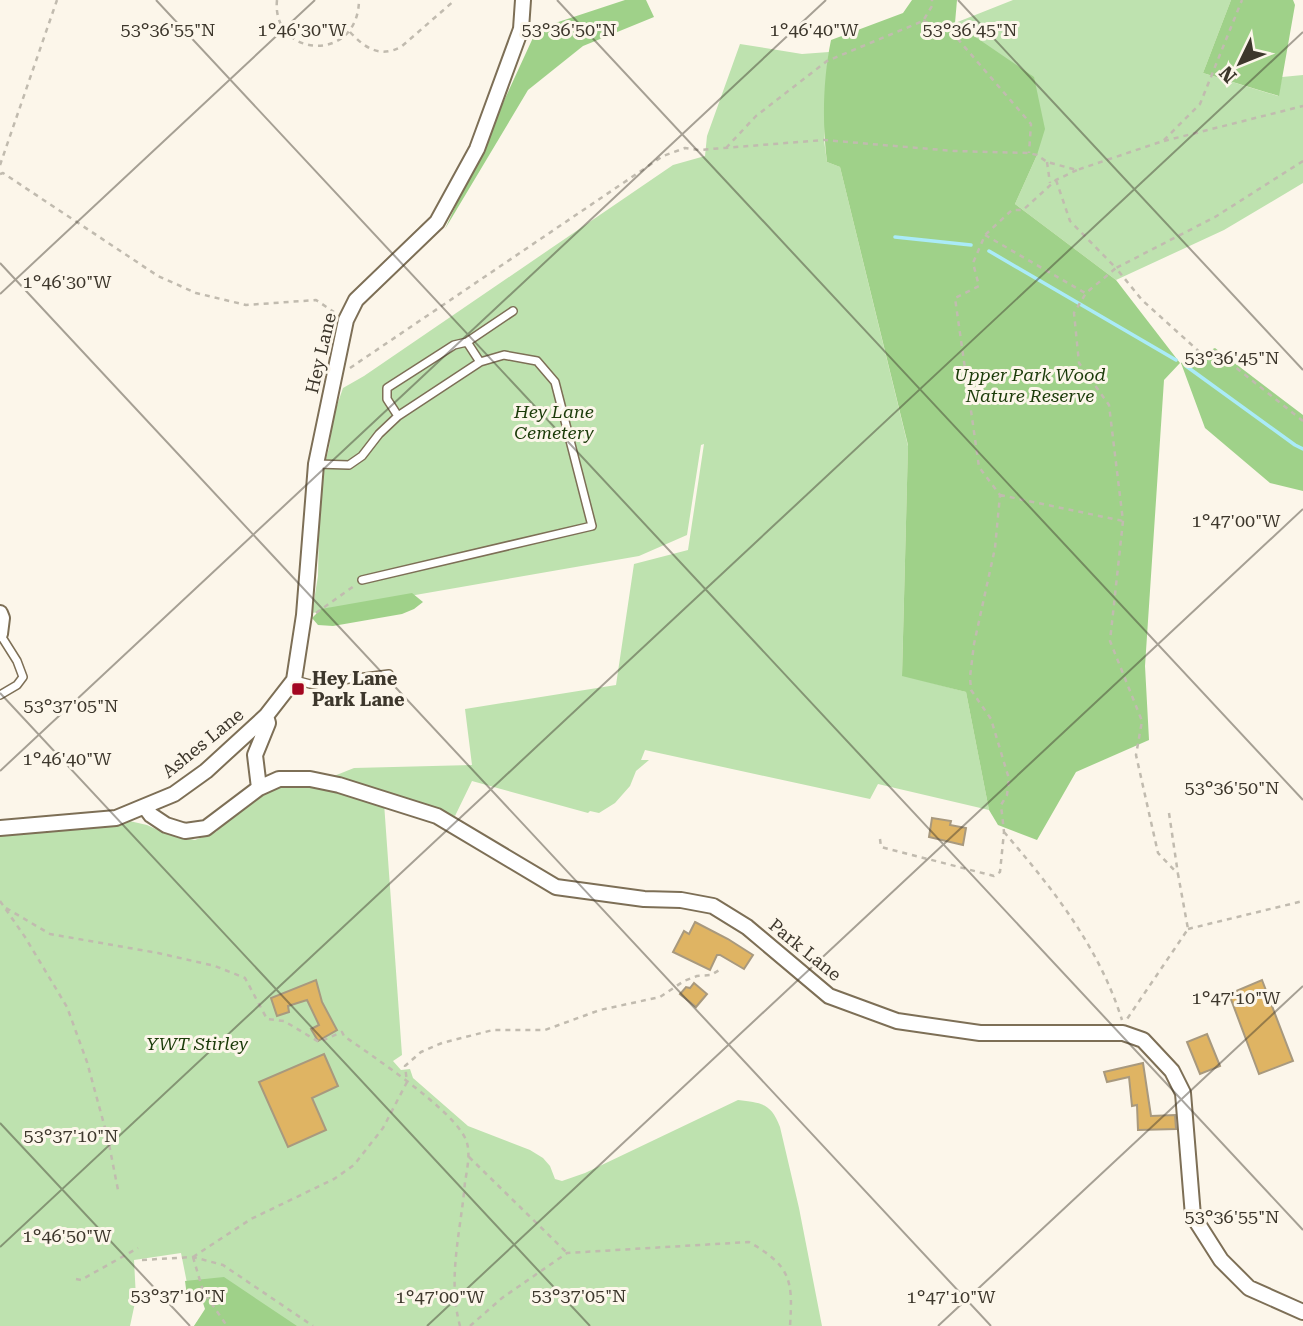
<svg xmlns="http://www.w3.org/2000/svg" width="1303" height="1326" font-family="'Roboto Serif',serif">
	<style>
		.green { fill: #bee2af }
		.forest { fill: #9fd189 }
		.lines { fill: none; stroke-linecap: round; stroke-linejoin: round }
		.stream { stroke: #aaebf8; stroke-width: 3.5 }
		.building { fill: #dfb463; stroke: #a8997e; stroke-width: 2 }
		.lane-casing { stroke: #7d6f56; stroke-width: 10 }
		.street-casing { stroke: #7d6f56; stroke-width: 18 }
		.path { stroke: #c1bbaf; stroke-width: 2.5; stroke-dasharray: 5 5; stroke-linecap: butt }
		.lane { stroke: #fff; stroke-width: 7 }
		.street { stroke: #fff; stroke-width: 14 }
		.ticks { fill: none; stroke: #3d372c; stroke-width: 2; stroke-opacity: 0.45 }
		.poi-dot { fill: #a30620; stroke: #fcf6ea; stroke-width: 2.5 }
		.labels { text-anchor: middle; stroke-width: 6; stroke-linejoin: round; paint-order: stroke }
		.street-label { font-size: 18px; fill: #3d372c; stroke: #fcf6ea }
		.park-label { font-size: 18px; font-style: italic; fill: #1b3b09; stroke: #fcf6ea }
		.poi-label { font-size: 18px; font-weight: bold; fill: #3d372c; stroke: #fcf6ea; text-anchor: start }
		.ticks-label { font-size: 18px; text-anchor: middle; fill: #3d372c; stroke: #fcf6ea; stroke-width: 6; stroke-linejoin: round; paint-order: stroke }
	</style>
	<rect width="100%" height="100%" fill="#fcf6ea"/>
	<path class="green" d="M1013,0h218l-28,73 75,23 4,-19 21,-2v108l-79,47 -108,50 -101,-76 22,-49 -82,-132z
		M740,44l62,10 27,-2 -5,88 3,22 13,5 68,279 -6,229 64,17 23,118 -111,-26 -8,15 -225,-49 -4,10h8l-13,11 -6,15 -15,17 -16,10 -9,-2 -2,2 -116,-32 -17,35 -121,-40 20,-8 118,-3 -7,-56 151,-24 18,-121 54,-14 16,-106 -3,1 -14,90 -48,21 -327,57 6,-37 2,-95 9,-33 4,-31 10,-29 21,-12 309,-211 32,-9 2,-20z
		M306,783l78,20 18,252 -9,6 8,9 9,-1 3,9 55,48 62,24 13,8 7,8 5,13 7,2 23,-8 153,-73c24,3 33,3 42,27l19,81 23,118h-628l13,-18v-5l-20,-20 -6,-30 -47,7 2,38 -6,28h-130v-491l105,-9 20,-6 22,5 22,10 26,5 21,-8 47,-42 17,-6z"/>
	<path class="forest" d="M625,0h21l8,17 -71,29 -55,44 -83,139 92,-200z
		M912,0h45l-2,23 79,54 11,52 -8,26 -22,49 101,76 64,83 -16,17 -19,286 4,74 -73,32 -39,68 -39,-15 -9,-15 -23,-118 -64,-16 6,-231 -68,-278 -13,-5c-5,-39 -4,-83 4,-122l72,-27z
		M1231,0h62l2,5 -16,91 -76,-23z
		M1215,348l88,67v76l-33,-8 -65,-55 -24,-65z
		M412,593l11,9 -9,7 -12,5 -69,12 -15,-1 -6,-7 9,-9z
		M224,1277l73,49h-103l11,-17 -2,-6 -16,-7 -2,-15z"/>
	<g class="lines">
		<path class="stream" d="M895,237l76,8
			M989,251l187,109
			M1186,366l109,79 8,4"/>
	</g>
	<path class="building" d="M932,818l19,3 -1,4 16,3 -3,17 -34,-8z
		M695,922l33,17 25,16 -9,14 -24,-14h-3l-7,15 -37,-18 11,-21 5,3z
		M316,980l6,22 15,28 -19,11 -7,-12 8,-4 -12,-25 -19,6 1,6 -12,4 -6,-18z
		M1262,980l31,81 -34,13 -30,-80z
		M694,983l13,11 -11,13 -16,-13 6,-7 4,1z
		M1207,1034l13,32 -20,8 -13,-32z
		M324,1054l14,32 -26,12 14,32 -38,17 -29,-65z
		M1143,1063l8,53 24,-1 1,14 -38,1 -1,-25 -5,1 -3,-29 -22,5 -3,-10z"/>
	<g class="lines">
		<defs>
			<path id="lane" d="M467,342l46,-31
				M317,464l32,1 13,-9 17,-22 19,-18 82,-54 -13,-20 -13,3 -67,43v11l11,17
				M362,580l230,-54 -37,-144 -18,-21 -33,-6 -24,7
				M0,634l17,27 6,16 -6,8 -17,10
				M295,680l15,4 79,-10"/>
			<path id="street" d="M0,613l2,5 -2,16
				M259,788l-4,-33 13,-32 -2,-7
				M145,807l6,8 15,10 19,6 21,-3 53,-40 20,-9h31l29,6 98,31 119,71 88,12 37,1 32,6 34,21 82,69 68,25 83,12h143l20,7 29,31 11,22 10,123 28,44 28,28 54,24
				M0,828l116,-10 58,-24 32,-23 60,-55 28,-36 10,-65 12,-151 30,-144 10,-20 81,-78 40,-73 44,-120 2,-29"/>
		</defs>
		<use href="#lane" class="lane-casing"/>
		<use href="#street" class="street-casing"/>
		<path class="path" d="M277,0c-6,57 81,65 82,0
			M923,21l27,9 81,94 -2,29
			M350,32c15,16 29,26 51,15l54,-47
			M1164,141l139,-35
			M726,148l30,-32 71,-55 96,-40 9,-15v-6
			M1303,161l-88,56 -99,51 26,32 62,56 11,-5 88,70
			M1047,162l3,21
			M0,165l57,-165
			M0,174l3,-1 155,103 38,17 50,12 70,-5 18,12
			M1056,180l14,41 46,47 -30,25 -12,20 5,50 30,42 14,116 -13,120 32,80 -6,34 22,98 20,21 10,55 -63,93
			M985,235l100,58
			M350,368l313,-212 22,-8 14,2 125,-10 130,11 75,2 8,2 10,7 30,8 86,-29 37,-37 42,-104
			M1000,495l123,26
			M316,613l38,-27
			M1169,813l9,61
			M1004,832c49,57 95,115 118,188
			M880,839l1,8 113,29 6,-4 4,-40 -3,-27 6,-10 2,-16 -18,-60 -20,-29 -1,-13 4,-33 21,-96 5,-53 -21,-28 -24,-169 24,-12 -6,-23 12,-28 27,-25h11l33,-30 21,-10
			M0,901l25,36 42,70 20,55 21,77 10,51
			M6,908l44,26 108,19 57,13 30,12 22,41 17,2 35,21 23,-10 2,4c28,20 110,74 122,104 5,12 1,30 -1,42 -4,49 -18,96 -5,144
			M1188,929l115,-28
			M469,1157l98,96
			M193,1257l58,-38 83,-40 20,-14 29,-37 24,-46 -2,-16 16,-14 21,-9 51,-13h52l55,-20 60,-13 24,-16 13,-5 14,-1 10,-6
			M193,1257l10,34 24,35
			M142,1260l51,-3 30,8 90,61
			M76,1279l5,1 57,-32
			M470,1326l32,-28 65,-45 182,-11c42,24 44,38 41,84"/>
		<use href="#lane" class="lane"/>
		<use href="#street" class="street"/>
	</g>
	<path class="ticks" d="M156,0l1147,1230M557,0l746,800M958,0l345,370M0,263l991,1063M0,294l315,-294M0,693l590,633M0,771l826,-771M0,1123l190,203M0,1247l1303,-1215M427,1326l876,-817M938,1326l365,-340"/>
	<rect class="poi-dot" x="291" y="682" width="14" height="14" rx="3.5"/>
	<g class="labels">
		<g class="street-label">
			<text transform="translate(321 353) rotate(-77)" y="6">Hey Lane</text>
			<text transform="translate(203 743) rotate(-39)" y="6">Ashes Lane</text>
			<text transform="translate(805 950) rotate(39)" y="6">Park Lane</text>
		</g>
		<g class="park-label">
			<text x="1030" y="381">Upper Park Wood<tspan x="1030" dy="21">Nature Reserve</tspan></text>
			<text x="554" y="418">Hey Lane<tspan x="554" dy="21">Cemetery</tspan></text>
			<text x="197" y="1050">YWT Stirley</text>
		</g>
		<g class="poi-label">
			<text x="312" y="685">Hey Lane<tspan x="312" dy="21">Park Lane</tspan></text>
		</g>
	</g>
	<g class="ticks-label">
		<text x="302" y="36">1°46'30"W</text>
		<text x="814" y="36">1°46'40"W</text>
		<text x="168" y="36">53°36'55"N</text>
		<text x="569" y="36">53°36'50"N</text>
		<text x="970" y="36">53°36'45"N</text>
		<text x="67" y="288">1°46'30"W</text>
		<text x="1232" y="364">53°36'45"N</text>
		<text x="1236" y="527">1°47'00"W</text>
		<text x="71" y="712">53°37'05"N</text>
		<text x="67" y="765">1°46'40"W</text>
		<text x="1232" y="794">53°36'50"N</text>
		<text x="1236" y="1004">1°47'10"W</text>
		<text x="71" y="1142">53°37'10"N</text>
		<text x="1232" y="1223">53°36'55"N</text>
		<text x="67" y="1242">1°46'50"W</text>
		<text x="178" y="1302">53°37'10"N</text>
		<text x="579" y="1302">53°37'05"N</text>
		<text x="440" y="1303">1°47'00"W</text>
		<text x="951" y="1303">1°47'10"W</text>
	</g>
	<g transform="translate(1240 63) rotate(227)" stroke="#fcf6ea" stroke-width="5" paint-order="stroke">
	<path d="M0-5L12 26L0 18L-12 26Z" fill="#3d372c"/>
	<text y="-10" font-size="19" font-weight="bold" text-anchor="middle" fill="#3d372c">N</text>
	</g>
</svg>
